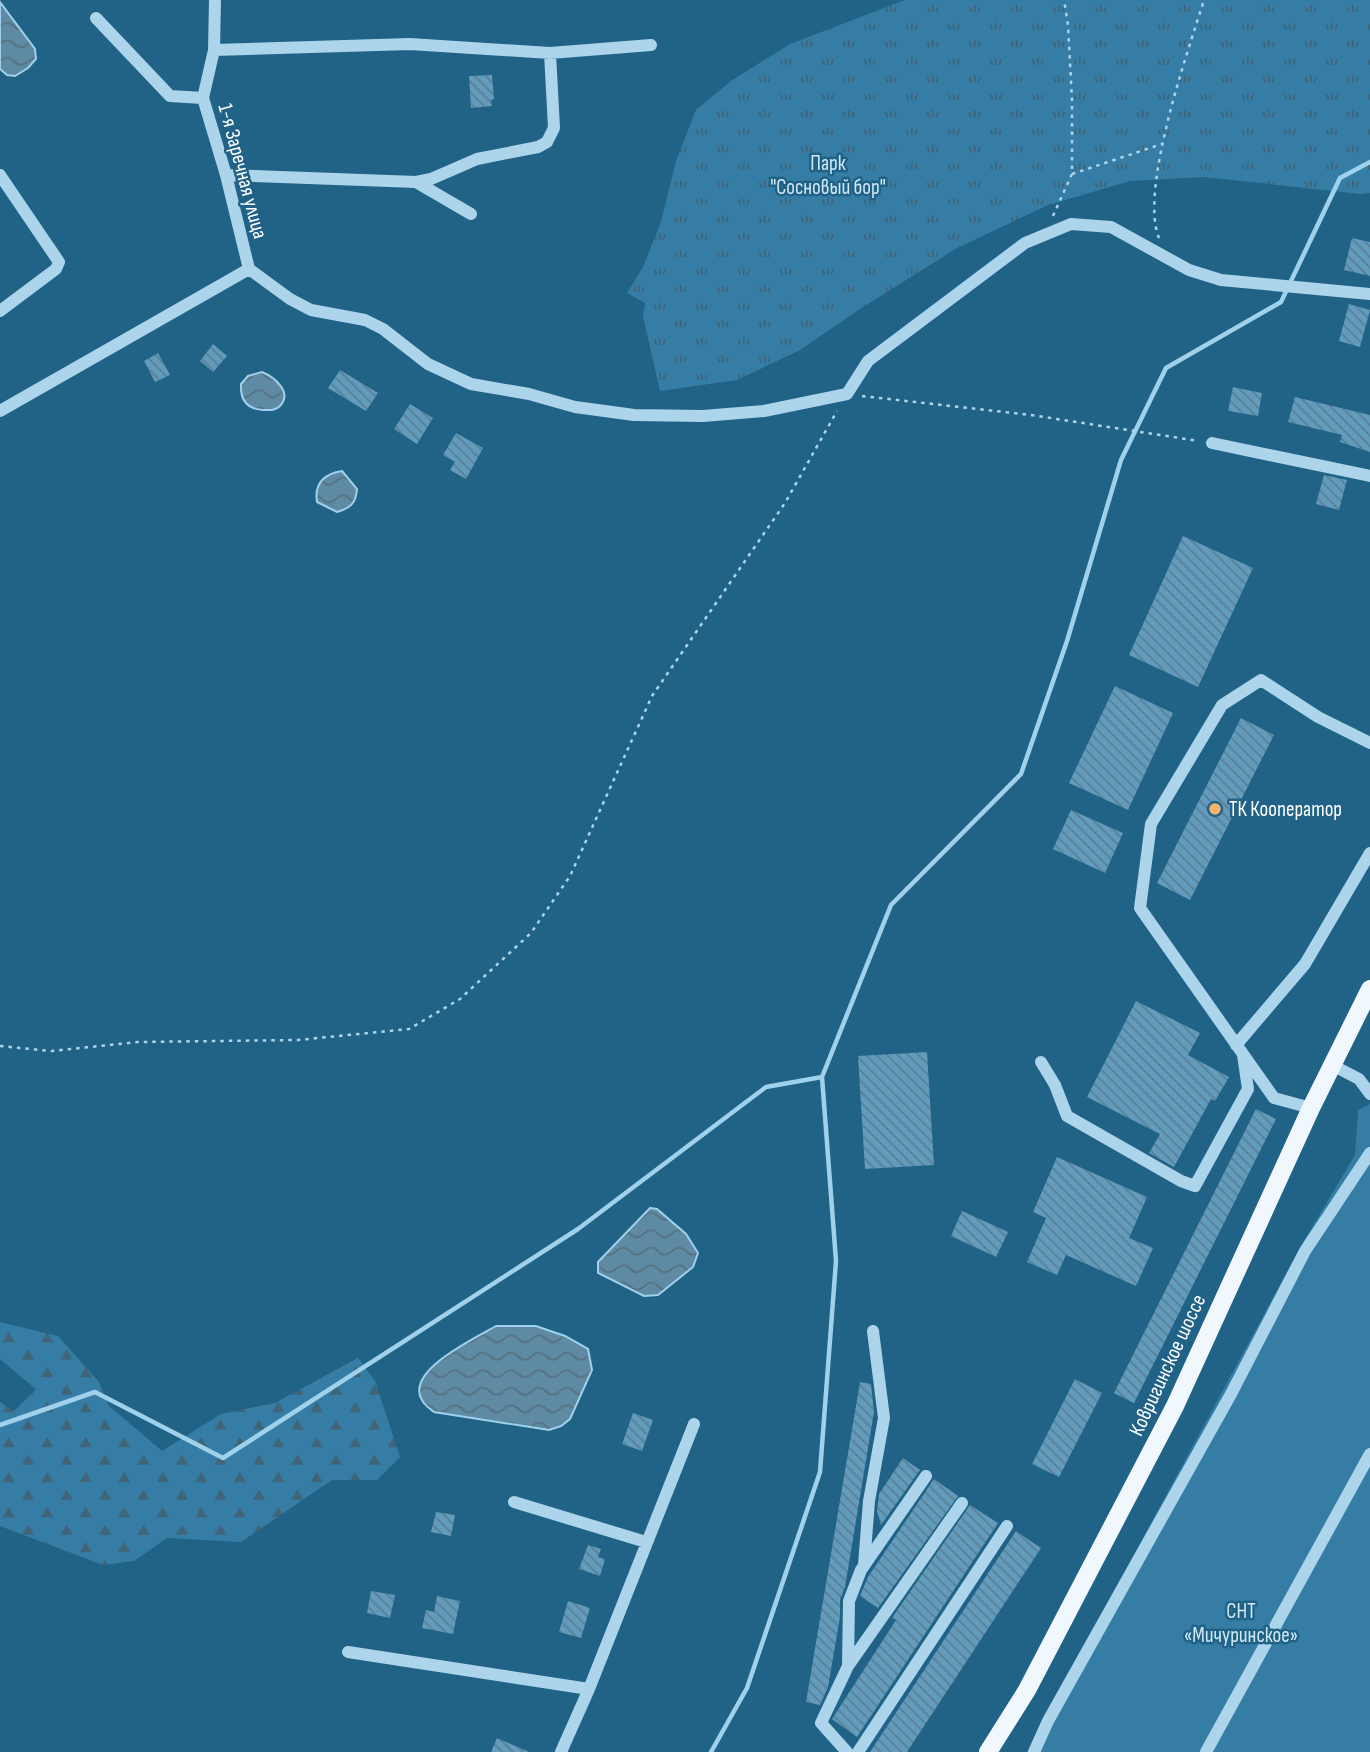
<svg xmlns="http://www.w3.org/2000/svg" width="1370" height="1752" font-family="'Sofia Sans Condensed',sans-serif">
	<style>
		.green { fill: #357da5 }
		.forest { fill: url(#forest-firs) }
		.park { fill: url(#park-tufts) }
		.water { fill: url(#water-waves); stroke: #9fd1eb; stroke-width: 2 }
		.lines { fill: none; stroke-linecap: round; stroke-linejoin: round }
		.stream { stroke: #9fd1eb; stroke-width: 4.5 }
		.building { fill: url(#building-back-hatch) }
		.path { stroke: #acd4ea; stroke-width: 2.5; stroke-dasharray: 3.5 5; stroke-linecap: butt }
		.minor { stroke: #acd4ea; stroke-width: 12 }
		.major { stroke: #f0f8fe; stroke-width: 18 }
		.poi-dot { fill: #f6b46d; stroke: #216287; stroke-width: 2.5 }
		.labels { text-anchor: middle; stroke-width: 5; stroke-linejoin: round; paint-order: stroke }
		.park-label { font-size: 21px; fill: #d0eaf7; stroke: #216287 }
		.street-label { font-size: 21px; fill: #fff; stroke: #216287 }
		.poi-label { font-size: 21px; fill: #fff; stroke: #216287; text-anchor: start }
	</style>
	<defs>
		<pattern id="forest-firs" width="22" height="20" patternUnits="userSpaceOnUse" patternTransform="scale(1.75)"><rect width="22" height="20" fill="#357da5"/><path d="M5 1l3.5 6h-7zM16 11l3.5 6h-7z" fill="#406478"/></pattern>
		<pattern id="park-tufts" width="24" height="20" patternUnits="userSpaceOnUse" patternTransform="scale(1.75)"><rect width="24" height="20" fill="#357da5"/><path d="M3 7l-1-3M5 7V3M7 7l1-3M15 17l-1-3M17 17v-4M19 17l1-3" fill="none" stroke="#406478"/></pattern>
		<pattern id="water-waves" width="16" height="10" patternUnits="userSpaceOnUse" patternTransform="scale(1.75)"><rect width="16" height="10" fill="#5e8aa4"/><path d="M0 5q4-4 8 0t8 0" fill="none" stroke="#577181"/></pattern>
		<pattern id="building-back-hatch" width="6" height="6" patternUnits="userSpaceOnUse" patternTransform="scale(1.75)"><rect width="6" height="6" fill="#629bbb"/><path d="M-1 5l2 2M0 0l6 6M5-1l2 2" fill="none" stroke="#5a7f94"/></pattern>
	</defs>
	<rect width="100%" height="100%" fill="#216287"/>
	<path class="green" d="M1370,1104v648h-343l275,-508 53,-89 3,-45z"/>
	<path class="forest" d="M0,1322l58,14 41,46 10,24 53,45 59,-37 54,-11 83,-45 17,23 25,76 -23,23h-45l-91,62 -74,-4 -33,23 -31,4 -103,-39v-124l14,9 22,-22 -36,-30z"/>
	<path class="park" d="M905,0h465v193l-9,1 -157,-17 -74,4 -82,24 -91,43 -97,61 -60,41 -63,30 -77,11 -17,-75 2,-13 -18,-10 16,-26 18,-45 15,-61 20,-51 35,-29 59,-37z"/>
	<path class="water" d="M0,2l35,47 1,10 -8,9 -13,8 -8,-1 -7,-6z
		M262,372c12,5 31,20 18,34 -5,5 -11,4 -17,4 -16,-1 -23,-10 -22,-26l7,-8z
		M342,471l15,18c-1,15 -7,19 -20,23l-20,-10c-3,-19 7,-28 25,-31z
		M650,1208l7,1 29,25 12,19 -5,14 -35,28 -14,1 -46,-23v-11z
		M496,1326h40l29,10 23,13 4,21 -22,49 -9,7 -12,4 -115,-18c-4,-3 -10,-7 -12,-12 -18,-29 55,-63 74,-74z"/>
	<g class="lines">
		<path class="stream" d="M0,1425l95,-33 128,66 355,-229 188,-142 56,-10 69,-172 130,-131 46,-133 54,-181 45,-92 115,-66 59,-124 30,-16
			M711,1752l36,-64 73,-216 16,-211 -14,-184"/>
	</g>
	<path class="building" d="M492,75l2,24 -3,1 1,6 -21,2 -2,-32z
		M1352,238l18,4v34l-26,-6z
		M1349,304l21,6 -10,37 -21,-6z
		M213,344l14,12 -14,16 -13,-11z
		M158,353l12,22 -15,7 -11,-21z
		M340,370l38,23 -12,18 -38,-23z
		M1233,387l29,6 -4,23 -30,-5z
		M1295,397l75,18v37l-30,-10 2,-7 -54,-13z
		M410,404l23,14 -16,26 -23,-15z
		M456,433l27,15 -17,31 -16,-9 5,-8 -12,-7z
		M1324,475l23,5 -8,30 -23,-6z
		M1183,536l70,32 -55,119 -69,-32z
		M1115,686l58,27 -45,97 -59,-27z
		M1241,718l33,17 -84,165 -33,-17z
		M1071,810l52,23 -18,40 -52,-24z
		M1136,1001l64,32 -12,22 41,22 -14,24 -4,-2 -37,68 -25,-14 11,-19 -73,-37z
		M927,1052l7,113 -69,4 -7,-113z
		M1256,1109l20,10 -142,284 -20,-10z
		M1057,1157l90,40 -18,41 24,10 -17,38 -70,-31 -9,20 -30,-13 19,-44 -13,-6z
		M962,1211l46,21 -12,25 -45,-21z
		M1075,1379l27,14 -43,84 -27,-13z
		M860,1382l11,2 3,28 -29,175 -5,13v17l-12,70 -8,18 -14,-3z
		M633,1413l20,7 -11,31 -20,-7z
		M903,1458l17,12 -39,55 -4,-14 2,-17z
		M934,1479l24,17 -80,112 -18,-12 8,-19z
		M970,1505l28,18 -141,214 -25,-18 64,-99 -4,-2z
		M436,1512l19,3 -4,21 -20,-4z
		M1016,1531l25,17 -134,204h-37z
		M588,1545l13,4 -3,8 7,2 -5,17 -21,-7z
		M371,1591l24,4 -5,23 -23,-5z
		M437,1596l23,5 -7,33 -31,-6 4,-18 8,2z
		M568,1601l22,7 -9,30 -22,-6z
		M497,1738l32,14h-38z"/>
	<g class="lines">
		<path class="path" d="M1072,174l90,-30
			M1053,216l19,-42v-74l-4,-75 -4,-25
			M1159,238c-20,-48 29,-187 45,-238
			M862,396l169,19 168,26
			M0,1046l51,5 87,-9 160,-2 111,-11 51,-30 71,-66 39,-57 82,-180 133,-193 52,-92"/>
		<path class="minor" d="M215,0l-1,50 -11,48 23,77 23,94
			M96,18l74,78 33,2
			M214,50l196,-6 140,9 101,-8
			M0,175l59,87 -3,7 -56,42
			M226,175l190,7 15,-3 46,-20 61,-12 9,-5 7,-14 -4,-75
			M416,182l55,32
			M249,269l41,30 21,11 54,10 18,9 45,35 43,20 58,10 46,13 59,8 69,1 61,-5 83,-17 21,-33 157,-118 46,-19 40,3 78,43 32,10 149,14
			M0,411l249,-142
			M1212,443l158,33
			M1236,1045l69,-81 65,-111
			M1041,1062l14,23 12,31 114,65 14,5 53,-97 -5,-34
			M1332,1065l27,14 11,15
			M1311,1108l-37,-10 -134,-190 11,-84 71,-119 39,-25 57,37 52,26
			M514,1502l132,40
			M864,1565l5,-64 15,-83 -11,-87
			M348,1652l241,37
			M848,1666l1,-65 12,-31 65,-94
			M561,1752l28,-63 105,-265
			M847,1752l-26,-29 27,-57 114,-163
			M858,1752l149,-226
			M1034,1752l14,-31 183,-327 74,-143 65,-98
			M1206,1752l164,-298"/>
		<path class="major" d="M988,1752l39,-62 148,-284 136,-298 59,-119"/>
	</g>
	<circle class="poi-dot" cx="1215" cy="809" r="7"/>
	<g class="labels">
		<g class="park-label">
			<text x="828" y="170">Парк<tspan x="828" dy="24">"Сосновый бор"</tspan></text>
			<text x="1241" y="1618">СНТ<tspan x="1241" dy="24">«Мичуринское»</tspan></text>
		</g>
		<g class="street-label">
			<text transform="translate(243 171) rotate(75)" y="7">1-я Заречная улица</text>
			<text transform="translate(1167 1365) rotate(-65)" y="7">Ковригинское шоссе</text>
		</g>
		<g class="poi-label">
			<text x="1229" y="816">ТК Кооператор</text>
		</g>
	</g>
</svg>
